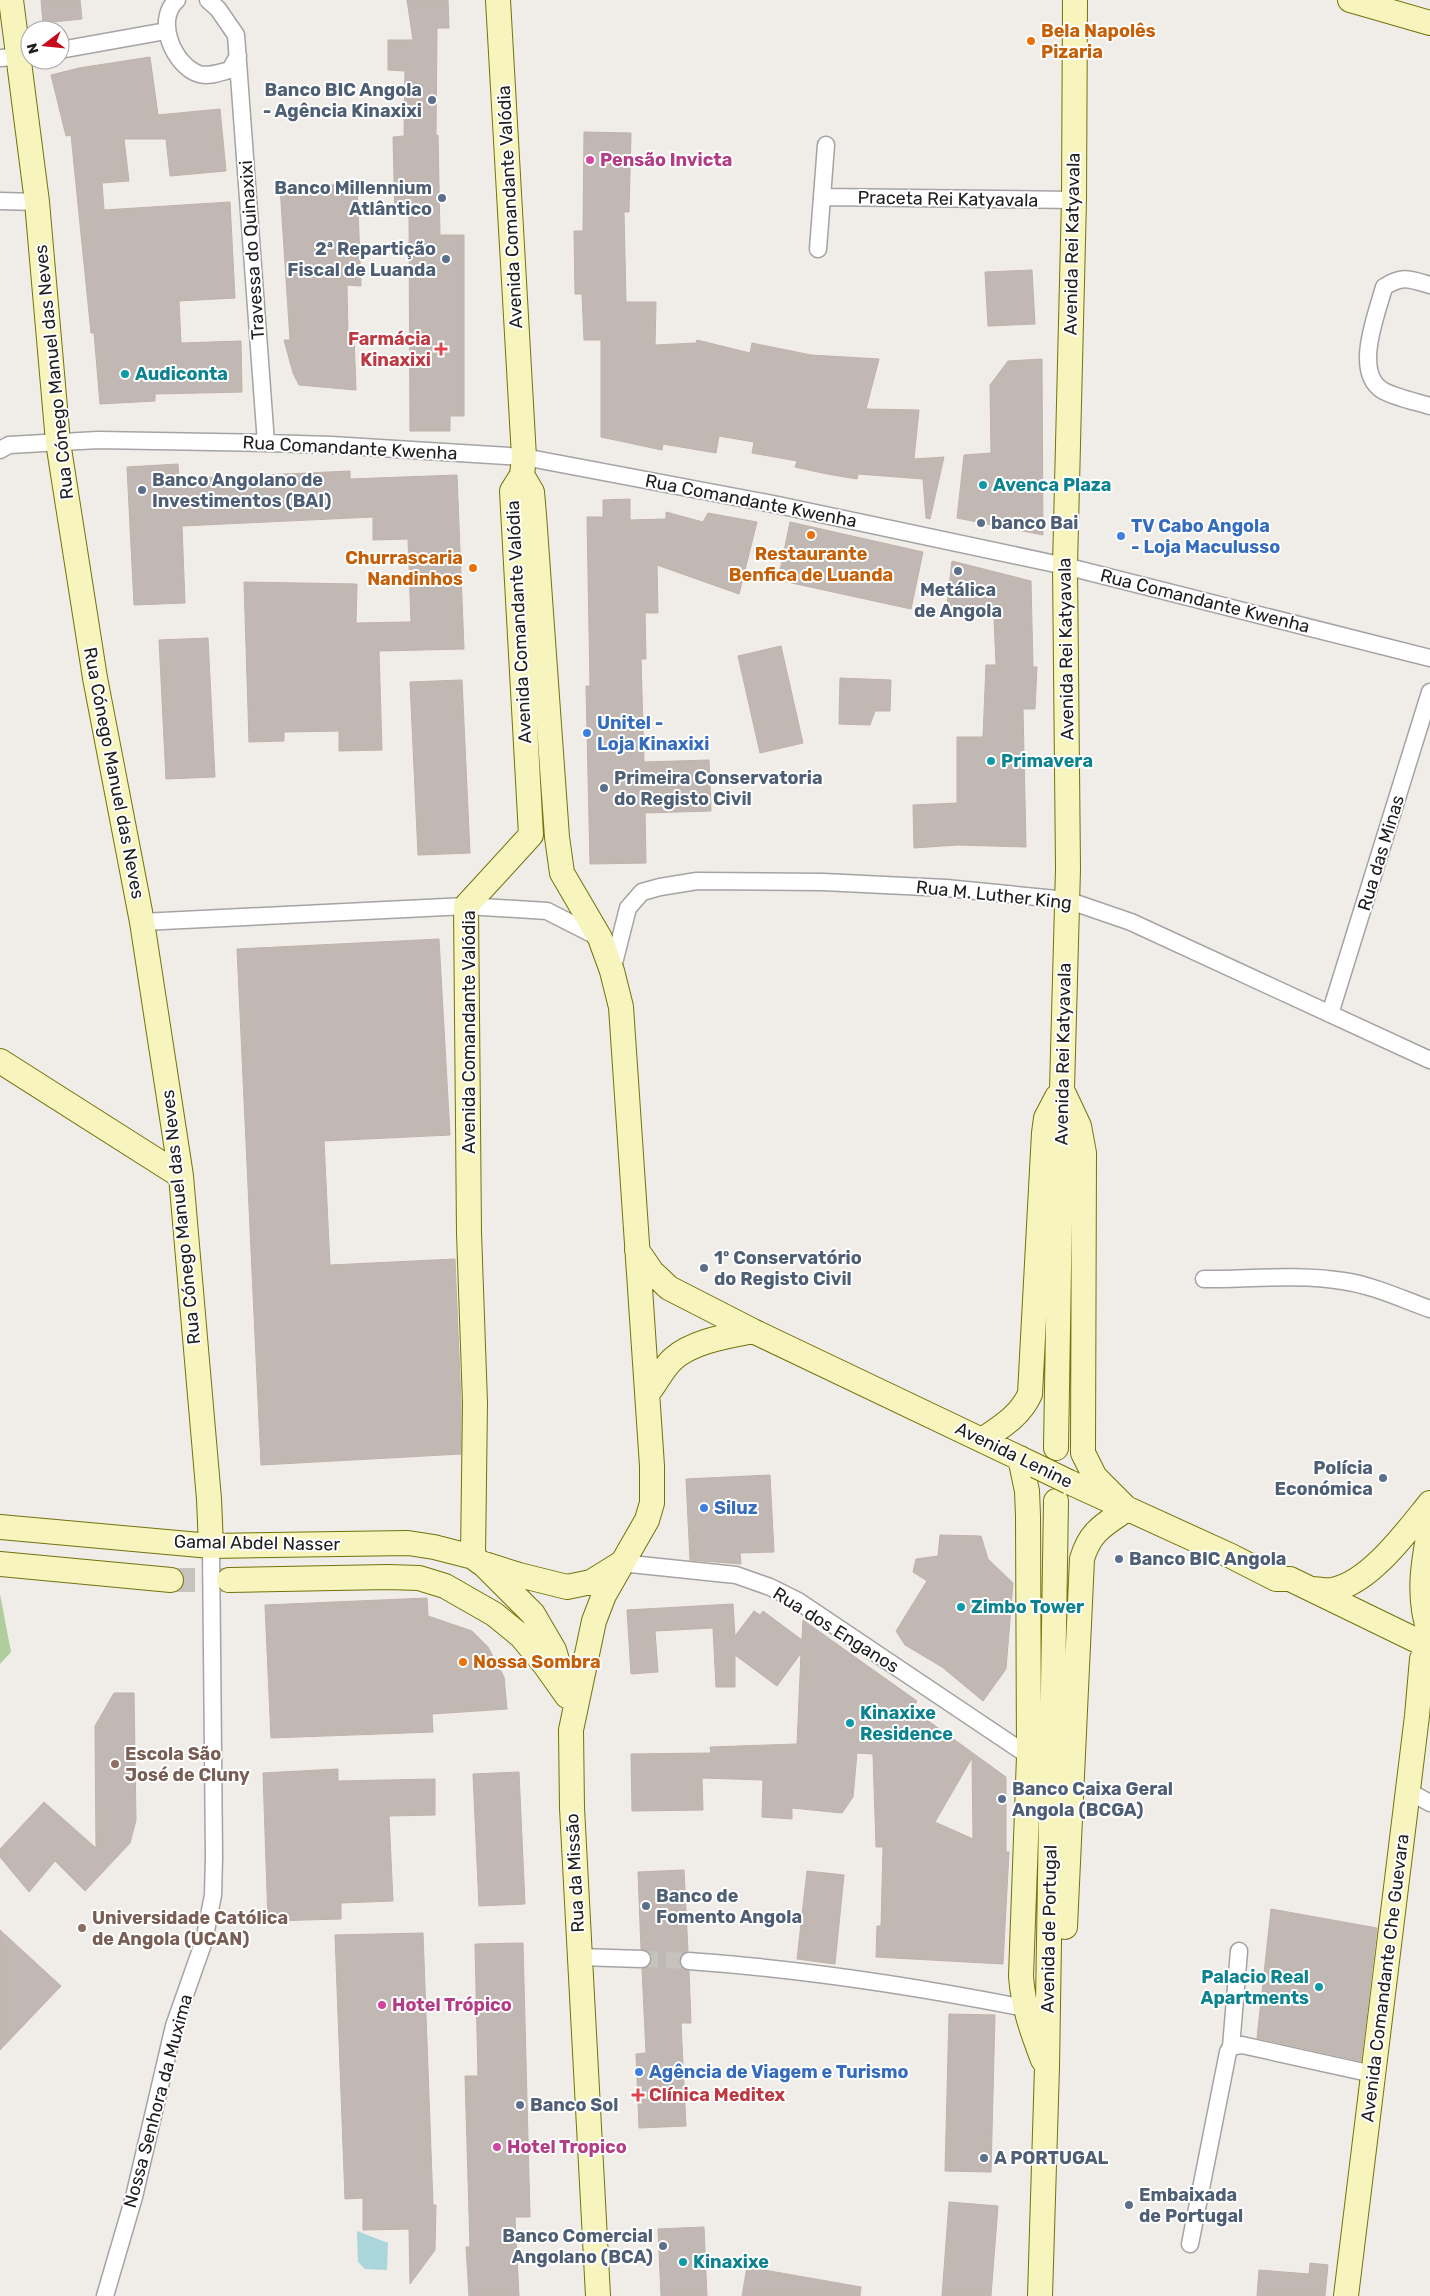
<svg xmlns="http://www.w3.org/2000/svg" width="1430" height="2296" font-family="Rubik,sans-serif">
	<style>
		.forest { fill: #b0cd9e }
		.water { fill: #aad5db }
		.building { fill: #c1b8b3; stroke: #c1b2aa; fill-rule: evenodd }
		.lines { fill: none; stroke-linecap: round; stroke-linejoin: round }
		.street-tunnel { stroke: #c6c3bf; stroke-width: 16; stroke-dasharray: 16 8; stroke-linecap: butt }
		.secondary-tunnel { stroke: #c6c3bf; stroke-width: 24; stroke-dasharray: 24 12; stroke-linecap: butt }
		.street-casing { stroke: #a4a4a4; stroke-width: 19 }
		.secondary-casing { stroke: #72740a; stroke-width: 26 }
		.street { stroke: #fff; stroke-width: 16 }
		.secondary { stroke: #f7f4be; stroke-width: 24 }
		.secondary-bridge-casing { stroke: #72740a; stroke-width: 26; stroke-linecap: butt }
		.secondary-bridge { stroke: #f7f4be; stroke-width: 24 }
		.food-dot { fill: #e8710a; stroke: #fff; stroke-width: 2 }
		.service-dot { fill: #5c6f8a; stroke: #fff; stroke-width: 2 }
		.hotel-dot { fill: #d1479c; stroke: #fff; stroke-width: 2 }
		.health-dot { fill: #e0444e; stroke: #fff; stroke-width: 2 }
		.culture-dot { fill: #0f9aa8; stroke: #fff; stroke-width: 2 }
		.shop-dot { fill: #3f7fe0; stroke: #fff; stroke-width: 2 }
		.education-dot { fill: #8d6e63; stroke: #fff; stroke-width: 2 }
		.labels { text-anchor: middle; stroke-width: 4; stroke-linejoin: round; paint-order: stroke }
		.food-label { font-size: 18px; font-weight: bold; fill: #c56008; stroke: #fff; text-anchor: start }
		.service-label { font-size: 18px; font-weight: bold; fill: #4e5e75; stroke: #fff; text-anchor: start }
		.hotel-label { font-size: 18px; font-weight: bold; fill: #b23c85; stroke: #fff; text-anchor: start }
		.street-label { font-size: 18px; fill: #202020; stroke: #fff }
		.health-label { font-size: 18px; font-weight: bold; fill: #be3a42; stroke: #fff; text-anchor: end }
		.culture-label { font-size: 18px; font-weight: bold; fill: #0d838f; stroke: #fff; text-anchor: start }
		.shop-label { font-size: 18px; font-weight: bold; fill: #366cbe; stroke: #fff; text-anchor: start }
		.education-label { font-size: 18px; font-weight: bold; fill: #785e54; stroke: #fff; text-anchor: start }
	</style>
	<rect width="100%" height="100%" fill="#f0ece7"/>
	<path class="forest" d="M0,1594l11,58 -11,12z"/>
	<path class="water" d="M357,2231l31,12 -1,27 -22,-1 -7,-7z"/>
	<path class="building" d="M41,0h39l2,19 -39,4z
		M407,0h41l1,28h-12l-1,108 2,-1 2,100h24v181h-14v15h-40l-1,-216h-14l-2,-78 11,-1 1,-65 -17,-1v-30h25z
		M150,57l8,58 62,-6 6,62 -56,5 -4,-37h-42l5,42 -27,2 2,27 126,-8 5,96 -56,3 2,42 60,-2 1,51 -87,2v7l-55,3 -6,-71h-3l-20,-198 -5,1 -15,-61 28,-7z
		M584,132l47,1 -2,79h-5l2,90h30l-1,43 41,-2 1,-3 53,13 2,-10 59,12 68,4 -13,50 53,1 -5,49 30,-2 -14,62 -4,-1 -3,-39 -65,-5 -1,5 -30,-5 -32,-7 2,-6 -45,-8 2,-11 -35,-6 -3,17 -53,-9 -1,6 -61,-13v-97h-17l-2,-46h-7l-1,-63h9z
		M357,184l4,102 -14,-1 1,52h6l2,53 -57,-5 -6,-12 -9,-33h6l-10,-153z
		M1032,270l3,54 -47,2 -3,-54z
		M1042,359l1,176 -86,-17 7,-63 27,-2 -1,-68 18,-24z
		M178,464l1,15 171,-8v8l107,-4 7,174 -85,2 3,99 -43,1v-20l-55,1v9l-35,1 -5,-160 113,2 -1,39 55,-1 -3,-83 -35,1v-23l-191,9 3,77 -51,2 -7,-138z
		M630,499v21l36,-1v-7l37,10 5,-9 49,9 -18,72 -82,-29 1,48h-13l1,46h-5l3,103 65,-2 2,51 -66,2 1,50 -56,1 -4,-178h4l-3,-169h16v-17z
		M790,522l133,30 -12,57 -133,-29z
		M952,561l79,20 2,86h4l-2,42h-12l3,138 -69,-2 -43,3 -1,-43 44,-2v-66h26l3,-72h10l-2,-47 -47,-13z
		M208,638l7,139 -49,2 -7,-139z
		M781,646l22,97 -43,10 -22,-97z
		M840,678l51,2 -1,31h-15l-5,14 -31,-1z
		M462,680l8,173 -52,2 -8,-173z
		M439,939l11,196 -126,6 6,124 125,-6 6,144v51l-200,11 -24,-516z
		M770,1475l4,77 -34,1 1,11 -51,-4 -4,-81z
		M940,1535l41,1 7,23 25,24 -7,86 -23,32 -41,-34 -37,-22 -9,-14 31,-50 -14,-9 3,-13 22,-3z
		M427,1598l1,18 44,15 16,16 16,30 3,32 -75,5 1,18 -162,6 -6,-133z
		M733,1604l2,32 19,-25 6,4 3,-4 39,29 1,-20 114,81 -5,8 94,68v75h3l-6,112 -127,-7 1,-31h4l2,-79h-7l-3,-93 -16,-1 -4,44 -11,16 -50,-5v11l-30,-2 1,-37 -61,-2 1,32 -71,1 -1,-57 80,-1 -1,-6 87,-3 4,-91 -24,33 -42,-31v32h-19l-3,-59 -58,3 3,41 -27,2 -4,-64zM972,1758l1,81 -38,-17z
		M114,1693h20l2,127 -6,23 -45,48 -30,-30 -26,31 -29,-35v-8l44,-47 52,46 -1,-122z
		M338,1769v12l97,-2v36l-46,1 4,85 -52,2v16l-73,2 -5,-148z
		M519,1772l6,132 -46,2 -6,-132z
		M684,1870l4,81 -7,4 -2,6 4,8 6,2 2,52h-10l5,103 -47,2 -3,-74 10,-1 -4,-84 8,-4 2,-6 -4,-8 -7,-2 -3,-77z
		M807,1871l37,4 -9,89 -38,-5z
		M1271,1909l106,19 -16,133 -104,-23z
		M0,1930l61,56 -61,64z
		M423,1933l10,272h3l-1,45 -25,34 -1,-55 -46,1v-32l-18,1 -10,-264z
		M523,1943l7,274h-15l4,79h-50l-3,-49h4l-5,-171h13l-3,-132z
		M949,2014l46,1 -4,157 -46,-1z
		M949,2202l49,4 -7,90h-49z
		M704,2227l3,69h-46l-3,-67z
		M1310,2263l18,2 -3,31h-68l2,-26 50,4z
		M747,2267l114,20 -1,9h-118z"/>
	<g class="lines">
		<path class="street-tunnel" d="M642,1959l47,2"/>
		<path class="secondary-tunnel" d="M171,1580h58"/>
		<defs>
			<path id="street" d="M177,0c-23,20 -3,66 22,74 10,3 22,-2 31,-4l8,-14
				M208,0l10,9 18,26 30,408
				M60,50l106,-19
				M0,58l28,-2
				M822,197l252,3
				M0,201l37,1
				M818,249l8,-104
				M1430,285c-21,-6 -27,-10 -46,2 -7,27 -31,84 -2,103 11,7 35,12 48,16
				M0,450l9,-5 89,-5 168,3 65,2 193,12 254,48 287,61 365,92
				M142,922l324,-16 81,5 53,27
				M612,971l16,-63 14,-16 18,-5 37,-6 126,1 123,6 121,12 64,22 299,138
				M1330,1014l100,-322
				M1204,1279c46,0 94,-5 139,2 29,4 59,18 87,28
				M621,1563l115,12 34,12 28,14 231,155
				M1408,1791l22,12
				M579,1957l63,2
				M689,1961c112,8 225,25 336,47
				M1231,2047l11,-2 131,29
				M1190,2244l38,-192 3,-5 8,-96
				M105,2296l29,-99 40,-171 30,-85 9,-46 1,-38 -3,-311"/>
			<path id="secondary" d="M11,0l26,202 21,240 37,236 47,244 39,254 28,323 2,47
				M1350,0l80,23
				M522,475l10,17 2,23 23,322 5,36 38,65 12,33 9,36 31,459v37l-5,17 -43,75 -10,26 -23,109 1,78 26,488
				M0,1061l181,115
				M1064,1094l15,32 5,27 -1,300 12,24 32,32
				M637,1250l15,22 17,16 84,43 281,134
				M648,1393c8,-10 15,-25 25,-34 20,-18 55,-23 80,-28
				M982,1440c19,-13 38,-24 48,-46l14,-261 2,-15 11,-21
				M1056,1448l6,-359 6,-220 -3,-303 9,-366 1,-200
				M1020,1458l7,33 1,25 1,240 -8,220c2,30 11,55 22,84
				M1069,1482l162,74 45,23h14l140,68
				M0,1527l211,19 197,-3 26,4 39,10 8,6 38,12 48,12 24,-5 29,-18
				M1430,1527c-7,36 -13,71 0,107
				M473,1557l2,-154 -6,-170 -3,-327 65,-71 -19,-344 10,-16 2,-18 -26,-457
				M0,1564l171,16
				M484,1565l49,49 21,36 8,27
				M229,1580l159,-3 31,1 26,8 49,28 27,22 24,29 22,31
				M1312,1589c6,0 14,2 20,1 38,-7 75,-59 98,-87
				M1065,1927l17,-368c8,-28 22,-34 45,-50
				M1040,2296l7,-229 9,-566
				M1346,2296l71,-580 5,-57"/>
		</defs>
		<use href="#street" class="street-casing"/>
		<use href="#secondary" class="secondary-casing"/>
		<use href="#street" class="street"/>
		<use href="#secondary" class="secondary"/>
		<defs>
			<path id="secondary-bridge" d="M1036,1466l33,16"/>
		</defs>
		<use href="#secondary-bridge" class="secondary-bridge-casing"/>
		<use href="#secondary-bridge" class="secondary-bridge"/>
	</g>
	<g class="food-dot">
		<circle cx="1031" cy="41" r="5"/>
		<circle cx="811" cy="535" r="5"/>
		<circle cx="473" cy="568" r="5"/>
		<circle cx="463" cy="1662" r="5"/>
	</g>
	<g class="service-dot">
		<circle cx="432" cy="100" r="5"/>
		<circle cx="442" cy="198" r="5"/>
		<circle cx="446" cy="259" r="5"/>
		<circle cx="142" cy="490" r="5"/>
		<circle cx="981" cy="523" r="5"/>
		<circle cx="958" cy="571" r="5"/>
		<circle cx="604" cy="788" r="5"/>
		<circle cx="704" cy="1268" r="5"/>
		<circle cx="1383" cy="1478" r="5"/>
		<circle cx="1119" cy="1559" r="5"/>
		<circle cx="1002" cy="1799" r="5"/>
		<circle cx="646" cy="1906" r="5"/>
		<circle cx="520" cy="2105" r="5"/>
		<circle cx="984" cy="2158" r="5"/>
		<circle cx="1129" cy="2205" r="5"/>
		<circle cx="663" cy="2246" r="5"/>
	</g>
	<g class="hotel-dot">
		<circle cx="590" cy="160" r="5"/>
		<circle cx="382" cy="2005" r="5"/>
		<circle cx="497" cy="2147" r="5"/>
	</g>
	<g class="health-dot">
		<path d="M438.5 341.5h5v5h5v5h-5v5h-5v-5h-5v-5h5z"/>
		<path d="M635.5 2087.5h5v5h5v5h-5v5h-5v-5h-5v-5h5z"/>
	</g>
	<g class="culture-dot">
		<circle cx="125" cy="374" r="5"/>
		<circle cx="983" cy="485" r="5"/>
		<circle cx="991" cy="761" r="5"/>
		<circle cx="961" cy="1607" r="5"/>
		<circle cx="850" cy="1723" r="5"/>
		<circle cx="1319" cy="1987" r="5"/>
		<circle cx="683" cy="2262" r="5"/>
	</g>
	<g class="shop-dot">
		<circle cx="1121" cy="536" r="5"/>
		<circle cx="587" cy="733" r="5"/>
		<circle cx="704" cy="1508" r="5"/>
		<circle cx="639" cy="2072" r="5"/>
	</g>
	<g class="education-dot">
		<circle cx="115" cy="1764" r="5"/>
		<circle cx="82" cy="1928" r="5"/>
	</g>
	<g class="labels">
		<g class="food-label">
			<text x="1041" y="37">Bela Napolês<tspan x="1041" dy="21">Pizaria</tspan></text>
			<text x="811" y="560" text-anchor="middle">Restaurante<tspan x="811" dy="21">Benfica de Luanda</tspan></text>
			<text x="463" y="564" text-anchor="end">Churrascaria<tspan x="463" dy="21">Nandinhos</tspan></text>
			<text x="473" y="1668">Nossa Sombra</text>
		</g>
		<g class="service-label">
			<text x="422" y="96" text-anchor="end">Banco BIC Angola<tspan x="422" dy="21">- Agência Kinaxixi</tspan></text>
			<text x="432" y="194" text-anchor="end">Banco Millennium<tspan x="432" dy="21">Atlântico</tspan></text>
			<text x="436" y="255" text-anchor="end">2ª Repartição<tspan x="436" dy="21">Fiscal de Luanda</tspan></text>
			<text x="152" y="486">Banco Angolano de<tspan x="152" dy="21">Investimentos (BAI)</tspan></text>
			<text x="991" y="529">banco Bai</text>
			<text x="958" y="596" text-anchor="middle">Metálica<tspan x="958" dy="21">de Angola</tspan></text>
			<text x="614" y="784">Primeira Conservatoria<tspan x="614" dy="21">do Registo Civil</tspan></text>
			<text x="714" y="1264">1º Conservatório<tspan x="714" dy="21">do Registo Civil</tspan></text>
			<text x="1373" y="1474" text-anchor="end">Polícia<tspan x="1373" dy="21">Económica</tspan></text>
			<text x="1129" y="1565">Banco BIC Angola</text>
			<text x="1012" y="1795">Banco Caixa Geral<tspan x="1012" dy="21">Angola (BCGA)</tspan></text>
			<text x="656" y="1902">Banco de<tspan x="656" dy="21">Fomento Angola</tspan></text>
			<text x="530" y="2111">Banco Sol</text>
			<text x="994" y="2164">A PORTUGAL</text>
			<text x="1139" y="2201">Embaixada<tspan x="1139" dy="21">de Portugal</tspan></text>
			<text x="653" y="2242" text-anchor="end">Banco Comercial<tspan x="653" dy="21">Angolano (BCA)</tspan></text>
		</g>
		<g class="hotel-label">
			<text x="600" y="166">Pensão Invicta</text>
			<text x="392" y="2011">Hotel Trópico</text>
			<text x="507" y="2153">Hotel Tropico</text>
		</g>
		<g class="street-label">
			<text transform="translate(948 199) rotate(1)" y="6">Praceta Rei Katyavala</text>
			<text transform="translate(510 207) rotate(-93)" y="6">Avenida Comandante Valódia</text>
			<text transform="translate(1072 244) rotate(-89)" y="6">Avenida Rei Katyavala</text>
			<text transform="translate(252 250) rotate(-94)" y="6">Travessa do Quinaxixi</text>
			<text transform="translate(54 372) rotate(-96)" y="6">Rua Cónego Manuel das Neves</text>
			<text transform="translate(350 448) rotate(3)" y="6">Rua Comandante Kwenha</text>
			<text transform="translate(751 501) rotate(11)" y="6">Rua Comandante Kwenha</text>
			<text transform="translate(1205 601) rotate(14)" y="6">Rua Comandante Kwenha</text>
			<text transform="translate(519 622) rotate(-93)" y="6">Avenida Comandante Valódia</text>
			<text transform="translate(1066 649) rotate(-91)" y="6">Avenida Rei Katyavala</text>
			<text transform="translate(114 773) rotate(79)" y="6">Rua Cónego Manuel das Neves</text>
			<text transform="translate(1381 853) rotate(-73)" y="6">Rua das Minas</text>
			<text transform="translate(994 895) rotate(6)" y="6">Rua M. Luther King</text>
			<text transform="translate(469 1032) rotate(-90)" y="6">Avenida Comandante Valódia</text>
			<text transform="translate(1063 1054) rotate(-89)" y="6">Avenida Rei Katyavala</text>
			<text transform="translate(181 1217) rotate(-96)" y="6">Rua Cónego Manuel das Neves</text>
			<text transform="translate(1014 1455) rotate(26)" y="6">Avenida Lenine</text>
			<text transform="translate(257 1543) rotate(1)" y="6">Gamal Abdel Nasser</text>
			<text transform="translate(836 1630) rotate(32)" y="6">Rua dos Enganos</text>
			<text transform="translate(575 1873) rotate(-93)" y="6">Rua da Missão</text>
			<text transform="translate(1049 1929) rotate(-89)" y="6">Avenida de Portugal</text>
			<text transform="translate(1385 1978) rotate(-83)" y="6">Avenida Comandante Che Guevara</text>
			<text transform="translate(158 2101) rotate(-75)" y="6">Nossa Senhora da Muxima</text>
		</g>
		<g class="health-label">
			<text x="431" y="345">Farmácia<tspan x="431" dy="21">Kinaxixi</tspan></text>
			<text x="649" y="2101" text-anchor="start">Clínica Meditex</text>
		</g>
		<g class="culture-label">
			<text x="135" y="380">Audiconta</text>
			<text x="993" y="491">Avenca Plaza</text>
			<text x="1001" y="767">Primavera</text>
			<text x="971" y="1613">Zimbo Tower</text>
			<text x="860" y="1719">Kinaxixe<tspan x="860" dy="21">Residence</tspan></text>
			<text x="1309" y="1983" text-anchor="end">Palacio Real<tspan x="1309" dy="21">Apartments</tspan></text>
			<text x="693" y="2268">Kinaxixe</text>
		</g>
		<g class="shop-label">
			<text x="1131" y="532">TV Cabo Angola<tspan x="1131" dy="21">- Loja Maculusso</tspan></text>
			<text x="597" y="729">Unitel -<tspan x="597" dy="21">Loja Kinaxixi</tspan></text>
			<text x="714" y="1514">Siluz</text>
			<text x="649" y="2078">Agência de Viagem e Turismo</text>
		</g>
		<g class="education-label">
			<text x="125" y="1760">Escola São<tspan x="125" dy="21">José de Cluny</tspan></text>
			<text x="92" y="1924">Universidade Católica<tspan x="92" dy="21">de Angola (UCAN)</tspan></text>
		</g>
	</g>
	<g transform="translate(45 45) rotate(254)"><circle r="24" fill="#ffffff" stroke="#a6a6a6"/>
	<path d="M0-4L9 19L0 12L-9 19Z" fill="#c60a1c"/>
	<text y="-8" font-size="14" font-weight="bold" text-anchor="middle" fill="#202020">N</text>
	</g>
</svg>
